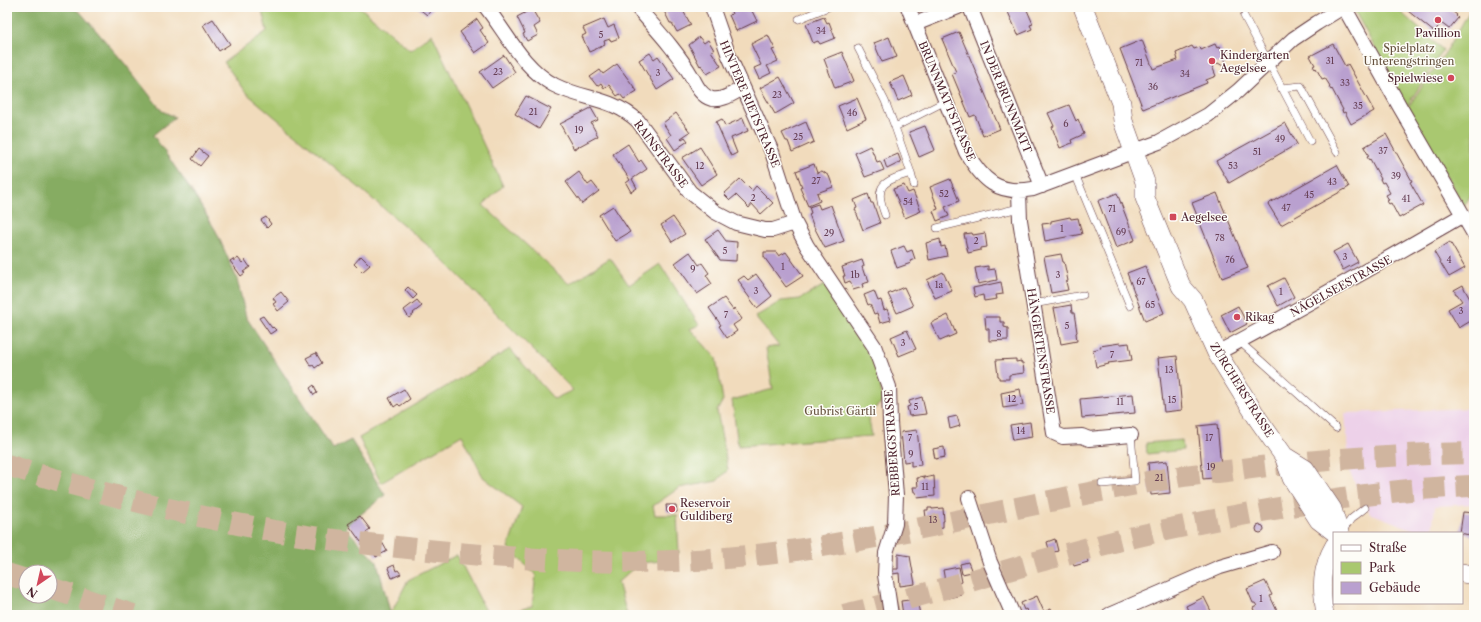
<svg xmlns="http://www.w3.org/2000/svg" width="1481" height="622" font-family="'Libre Caslon Text',serif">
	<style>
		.built { fill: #edd1e9 }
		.green { fill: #a9c86f; stroke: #7a744d }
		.forest { fill: #86ac62; stroke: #686646; fill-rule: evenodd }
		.building { fill: #b9a0cf }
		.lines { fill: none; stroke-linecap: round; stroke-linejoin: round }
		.motorway-tunnel { stroke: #d0b59f; stroke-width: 22; stroke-dasharray: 22 11; stroke-linecap: butt }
		.service-casing { stroke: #633b41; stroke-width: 8 }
		.minor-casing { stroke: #633b41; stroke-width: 16 }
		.tertiary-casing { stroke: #633b41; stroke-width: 18 }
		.secondary-casing { stroke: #633b41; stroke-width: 20 }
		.service { stroke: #fff; stroke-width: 7 }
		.minor { stroke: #fff; stroke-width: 14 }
		.tertiary { stroke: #fff; stroke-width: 17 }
		.secondary { stroke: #fff; stroke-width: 19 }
		.poi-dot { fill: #d1495b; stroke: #fdfcf7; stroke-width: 1.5 }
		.labels { text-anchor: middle; stroke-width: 3; stroke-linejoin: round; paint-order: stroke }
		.number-label { font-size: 9px; fill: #663f54 }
		.poi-label { font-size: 11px; fill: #4a1f2b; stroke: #fdfcf7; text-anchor: start }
		.park-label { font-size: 11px; fill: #66523f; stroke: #fdfcf7 }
		.street-label { font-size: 11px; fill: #4a1f2b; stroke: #fdfcf7 }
	</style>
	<rect width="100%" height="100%" fill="#fdfcf7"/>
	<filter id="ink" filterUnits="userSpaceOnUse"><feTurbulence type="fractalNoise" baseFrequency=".025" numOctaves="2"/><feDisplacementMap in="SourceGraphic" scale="8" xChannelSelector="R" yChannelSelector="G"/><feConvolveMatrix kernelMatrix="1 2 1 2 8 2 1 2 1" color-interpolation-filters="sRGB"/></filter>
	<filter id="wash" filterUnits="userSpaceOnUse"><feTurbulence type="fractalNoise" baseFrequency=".012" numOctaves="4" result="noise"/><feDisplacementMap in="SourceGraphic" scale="16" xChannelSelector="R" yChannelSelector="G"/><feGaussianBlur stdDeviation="0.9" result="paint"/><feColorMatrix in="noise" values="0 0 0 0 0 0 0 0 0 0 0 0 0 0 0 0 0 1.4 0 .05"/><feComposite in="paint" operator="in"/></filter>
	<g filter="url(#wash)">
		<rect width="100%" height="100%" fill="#f1dbbc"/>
		<path class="built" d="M1474,408v96l-39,2 -3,27h-10l-52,-20 -20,-40 -5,-60z"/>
		<path class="green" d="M261,7h99l50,43 22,-16 71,152 -20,19 86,79 41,-26 19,27 31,-21 39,61 -9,4 26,29 7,42 -6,11 11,59 -11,11 -38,7 -26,18 2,9h22l2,38 -15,1 -1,7 -24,2 -21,19 9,33h-124l29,-9 4,-31 -28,-27 14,-41 -39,-30 -21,-42 -81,48 -22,-45 151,-89 44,50 19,-9 -141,-141 -187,-157 -21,-30 43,-31z
			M1359,7h36l48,43 -36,56 -53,-96z
			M1472,7h2v182l-10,18 -56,-100 39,-57z
			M828,283l43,63 9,27 2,29 -14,12 4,22 -134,10 -6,-46 41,-11 -7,-41 13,-2 -24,-29 26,-16 19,-2z
			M1182,440l1,10 -36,4 -1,-11z
			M457,555l31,60h-98l18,-35z"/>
		<path class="forest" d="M7,7h64l10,6 45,52 36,46 13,6 -22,18 40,58 23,38 21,48 9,38 87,132 18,-9 34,55 -40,32 32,35 14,53h-384zM26,572h24v24h-24z"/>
		<g id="blocks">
			<path class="building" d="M417,7h17l-7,8z
				M662,7h19l10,18 -14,7 -5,-9h-2z
				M734,7h18l2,3 -2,1 5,10 -21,10 -7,-16 3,-1 -2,-5z
				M1012,7h18l1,1 -4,2 6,14 -3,1 2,4 -14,6 -10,-23 5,-2z
				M1411,7h36l10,8 -1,1 2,2 -9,11 -8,-6 -7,9 -26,-21z
				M532,9l8,14 -6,4 4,8 -11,6 -4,-7 2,-1 -8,-16z
				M824,17l3,6 2,-1 6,16 -15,6 -2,-3 -5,2 -7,-19z
				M213,19l17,25 -11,7 -16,-26z
				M477,19l6,9 -3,2 9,13 -14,10 -15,-21z
				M604,19l4,9 6,-3 5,13 -8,3 -1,-2 -6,2 1,4 -16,7 -7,-16 4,-2 -3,-6z
				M959,32l41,97 -17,7 -8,-21 -5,2 -18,-43 4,-2 -14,-33z
				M768,35l7,14 -3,1 6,11 -11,5 4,7 -12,6 -5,-11 7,-3 -10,-21z
				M699,37l5,6 4,-3 6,10 -3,1 10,15 -14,8 -6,-9 -1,1 -11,-21z
				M889,37l8,20 -15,5 -8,-19z
				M1142,40l11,29 25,-9 -2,-7 16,-7 2,3 6,-2 1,3 14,-6 2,4 3,-2 6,16 -3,4 -5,-3 -6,3 4,10 -10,4 1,3 -64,26 -23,-60z
				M1333,44l12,22 3,-2 26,47 -23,13 -6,-12 -2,1 -1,-3h1l-11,-21 -1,1 -2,-3 1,-1 -5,-8 -3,1 -6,-11 -1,1 -2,-3 2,-1 -5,-9z
				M842,52l12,29 -19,7 -11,-29z
				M650,53l4,6 4,-3 16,23 -17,11 -18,-30z
				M504,55l11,17 -23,16 -12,-16z
				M617,64l20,27 -13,8 -4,-5 -3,2 -8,-11 -5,3 -3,-5 -4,3 -7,-9 10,-7 3,4z
				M904,76l8,19 -14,6 -8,-19z
				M780,77l14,26 -19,11 -15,-26z
				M526,96l25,13 -12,20 -24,-15z
				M857,98l9,21 -19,9 -9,-22z
				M1069,105l7,16 2,-2 6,15 -13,6 1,3 -12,5 -8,-21 2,-1 -6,-13z
				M591,108l7,12 -7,3 7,13 -24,13 -14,-25z
				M676,113l14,19 -9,6 1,1 3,-2 3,4 -13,9 -8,-12 4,-3 -8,-12z
				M743,118l5,13 -17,7 6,15 -6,3 -15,-34 6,-3 3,7z
				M806,122l8,20 -22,10 -4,-11h-2l-4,-8z
				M1285,123l12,21 -68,39 -13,-22z
				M925,126l10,24 -16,7 -10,-25z
				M1386,134l26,47 -2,1 13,23 -24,13 -8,-15 -2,1 -2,-3 2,-1 -3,-5 4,-2 -6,-11 -2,1 -2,-4h1l-11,-20 -1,1 -2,-3 2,-1 -5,-9z
				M628,144l11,18 2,-2 6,9 -15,10 5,9 -6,4 -5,-9 4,-3 -17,-26z
				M870,146l7,16 3,-1 4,9 -19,7 -10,-24z
				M700,147l17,27 -16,11 -19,-27z
				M199,149l9,7 -8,10 -8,-7z
				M898,154l3,8 -14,7 -3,-9z
				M814,164l3,9 5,-2 7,5 4,11 -16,6 3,8 -12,5 -8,-18 2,-1 -6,-16z
				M1337,165l12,22 -68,38 -13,-21z
				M579,172l9,13 4,-3 7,9 -17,13 -16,-22z
				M740,179l12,12 4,-5 17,17 -12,11 -9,-10 -3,4 -13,-13 -6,5 -6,-6z
				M950,179l9,22 -14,6 4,9 -12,5 -4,-10 5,-2 -8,-22z
				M904,185l4,8 5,-2 8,20 -16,7 -12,-29z
				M1117,193l18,47 -19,8 -18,-47z
				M1217,193l31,75 -26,10 -30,-75z
				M868,194l3,9h2l7,20 -17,7 -8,-21 2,-1 -3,-8z
				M818,204l2,5 11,-4 13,36 -19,7 -12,-23 -4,-11 2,-1 -2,-6z
				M613,206l17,26 -15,9 -16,-26z
				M266,217l5,7 -4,4 -6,-8z
				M673,217l12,17 -13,8 -11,-17z
				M1070,217l1,2 7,-1 4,16 -37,7 -3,-17 9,-1v-2z
				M718,230l8,11 11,1 -1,19 -16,-1 -15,-21z
				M972,233l1,2 12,-2 2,14 -6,1v2l-13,3 -4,-19z
				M940,239l1,8 4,-1 2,10 -18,4 -3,-17z
				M1450,242l15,26 -16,9 -15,-25z
				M1348,244l10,18 -15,8 -10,-18z
				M904,246l3,6 5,-2 3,9 -5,2 1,2 -14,5 -6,-17z
				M690,252l9,13 3,-2 7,10 -3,2 6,9 -15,10 -22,-31z
				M764,252h12l3,4 7,-4 17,24 -17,11 -22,-30z
				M1061,254l2,8h1l4,19 -2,1 2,8 -17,3 -7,-36z
				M361,256l9,9 -8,7 -8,-8z
				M238,258l4,5 3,-3 5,7 -7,5 2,1 -4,3 -11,-15 3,-2 1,2z
				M862,260l2,6 -2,1 3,9 2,-1 2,7 -7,2 1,3 -10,3 -3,-9 -5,2 -2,-7h2l-3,-9z
				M988,266v4l7,-1 2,11 -19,4 -3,-16z
				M1145,266l19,47 -19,8 -18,-48z
				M943,272l9,19 -17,7 -8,-18z
				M756,274l16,22 -15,12 -16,-22 1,-1 -4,-5 6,-4 4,4z
				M1284,278l10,19 -16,9 -10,-20z
				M1001,282l2,12 -7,1 1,4 -13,2 -1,-6 -8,2 -2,-9z
				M1463,285l2,5 9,16v5l-2,1 2,7 -15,9 -11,-19 14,-8 -5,-7h-1l-2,-4z
				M408,287l9,8 -4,4 -8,-9z
				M904,287l9,19 -16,7 -9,-19z
				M874,291l4,10 3,-1 3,10 3,-1 4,11 -11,3 -3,-10 -3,1 -4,-10 -2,1 -4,-10z
				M281,292l8,10 -11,9 -5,-7 3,-2 -3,-4z
				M724,298l9,12 1,-2 8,11 -9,6 4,6 -10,7 -8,-12 2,-1 -12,-17z
				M417,300l5,6 -9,7 1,1 -5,4 -5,-8z
				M1071,305l1,8h2l3,19 -1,1 1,8 -16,3 -7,-36z
				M1238,306l9,18 -17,9 -9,-18z
				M948,315l8,19 -16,7 -9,-18z
				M263,316l9,12 1,-1 3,3 -6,4 -11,-16z
				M985,317h15v5h4v5l4,1v12l-19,1v-12h-3z
				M907,330l9,19 -17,7 -8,-19z
				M1120,343l1,1 8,-1 3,17 -24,3 1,1 -13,3 -3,-17 8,-2 -1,-2z
				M316,353l6,10 -7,5 -2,-3 -2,1 -5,-8z
				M1177,356l5,54 -18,2 -6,-54z
				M1016,359v3l5,-1v2h2l1,10 -15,2v4h-10v-3h-1l-2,-16z
				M314,385l3,8 -3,2 -4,-7z
				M404,389l6,10 -10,7 -2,-2 -4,3 -5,-9z
				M1020,389l3,16 -20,3 -2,-15z
				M1133,394l2,19 -53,5 -2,-19z
				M922,397l4,17 -17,2 -2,-9 3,-1 -1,-5z
				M957,416l3,10 -10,3 -2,-11z
				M1030,422l2,15 -19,3 -3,-15z
				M1217,424l5,53 -19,2 -5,-53z
				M917,430l4,35 -10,1v-5l-7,1 -3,-30z
				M944,447l1,10 -10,2 -2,-10z
				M1167,461l3,32 -19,2 -3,-32z
				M924,476v2l10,-2 1,20 -18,2 -1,-6h-2l-1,-5h5l-1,-9h2v-1z
				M666,505h10l1,7h-10z
				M928,508h4v1l11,-1 1,13h-1v6l-18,3 -1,-5h-2l-1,-6 5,-1 -1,-8h3z
				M1463,512l11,1v23l-14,-3z
				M360,516l10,13 -4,3 4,4 -9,6 -13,-18z
				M1256 529a4 4 0 1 1 8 0a4 4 0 1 1-8 0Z
				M1055,539l3,12 -8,2 -3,-11z
				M382,542l5,9 -11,6 -5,-10z
				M1085,550l3,12 -14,4 -3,-12z
				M898,554l12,2 5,28 -15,2 -1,-13 -6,1 -1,-5h6z
				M968,562l4,10 -10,2 -2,-10z
				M394,565l2,6 2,-1 3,4 -9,4 -4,-10z
				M959,567l3,15 -2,1 2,12 -14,3 -5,-28z
				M1265,581l7,14 -2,1 8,17 -4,2h-18l-3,-7 4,-2 -2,-3h-2l-6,-14z
				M1037,596l7,16 7,-3 2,6h-25l-2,-6 -2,1 -3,-7z
				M1204,597l9,18h-23l-4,-9z
				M917,599l3,16h-17l-2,-14z"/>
		</g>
	</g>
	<g filter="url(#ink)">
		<use href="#blocks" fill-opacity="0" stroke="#633b41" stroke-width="1"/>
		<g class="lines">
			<path class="motorway-tunnel" d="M7,465c81,25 163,46 246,62 61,12 123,18 185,24 109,11 219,16 328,3 141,-17 278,-56 418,-78 22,-3 45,-5 67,-8 74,-9 148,-14 223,-15
				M7,574l19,6
				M50,588l83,27
				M844,615c85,-20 168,-48 253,-69 55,-14 110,-25 165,-35 70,-12 140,-23 212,-25"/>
			<defs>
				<path id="service" d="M1244,16l66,125
					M799,19l29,-12
					M858,48l27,53 10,26
					M1281,88l20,-2 36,66
					M1075,174l55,132
					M914,185l-3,-12 -16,-46 51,-26
					M885,215c-12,-31 -1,-34 26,-42
					M937,228l82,-20
					M1033,304l50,-9
					M1239,341l97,87
					M1102,484l33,-3 -4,-46
					M1341,533l10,-14 14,-11"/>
				<path id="minor" d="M486,7c21,27 37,61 68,78 29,15 58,12 84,36l52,71 25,20 21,11 29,7h8l22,-7
					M637,7c19,22 40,44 55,70 4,8 9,19 20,22 11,2 21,-6 31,-11
					M712,7l17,49 43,96 23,71 12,23 67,100 15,41 1,36 6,72 -1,29 -9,29 -1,22 6,40
					M908,7l58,145c17,29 32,43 67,37l126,-47 49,-27 30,-24 55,-52 24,-16 26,-16
					M970,7l72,179
					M1344,7l56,100 74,127
					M915,24l43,-17
					M1019,192l1,28 34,213 9,4 19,-1 7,3 42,-4
					M1217,353c83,-44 165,-91 246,-138
					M969,498l21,64 23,53
					M1109,615l111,-48 52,-15"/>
				<path id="tertiary" d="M1325,615c-4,-27 -5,-46 9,-70"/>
				<path id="secondary" d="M1083,7l38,96 2,18 22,61v16l36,88 12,14 24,53 41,66 26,37 8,22 27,42 17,13
					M1284,456l21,13 27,40 7,24
					M1462,573l12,2"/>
			</defs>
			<use href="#service" class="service-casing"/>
			<use href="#minor" class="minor-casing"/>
			<use href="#tertiary" class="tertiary-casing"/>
			<use href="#secondary" class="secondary-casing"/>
			<use href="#service" class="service"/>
			<use href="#minor" class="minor"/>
			<use href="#tertiary" class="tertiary"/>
			<use href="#secondary" class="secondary"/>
		</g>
	</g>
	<g class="poi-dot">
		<circle cx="1438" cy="20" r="4"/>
		<circle cx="1212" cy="61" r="4"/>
		<circle cx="1451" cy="78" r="4"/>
		<rect x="1169" y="213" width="8" height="8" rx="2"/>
		<circle cx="1237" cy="317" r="4"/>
		<circle cx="672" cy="509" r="4"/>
	</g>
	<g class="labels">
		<g class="number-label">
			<text x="821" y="34">34</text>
			<text x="601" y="38">5</text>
			<text x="1330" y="64">31</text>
			<text x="1139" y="66">71</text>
			<text x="498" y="75">23</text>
			<text x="658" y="76">3</text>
			<text x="1185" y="77">34</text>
			<text x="1345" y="86">33</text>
			<text x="1153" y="90">36</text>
			<text x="777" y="98">23</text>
			<text x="1358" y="109">35</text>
			<text x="533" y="115">21</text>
			<text x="852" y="116">46</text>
			<text x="1066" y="127">6</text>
			<text x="579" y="133">19</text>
			<text x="798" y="140">25</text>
			<text x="1280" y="142">49</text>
			<text x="1383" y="154">37</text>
			<text x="1257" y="155">51</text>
			<text x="700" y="169">12</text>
			<text x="1233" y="169">53</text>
			<text x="1396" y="179">39</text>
			<text x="816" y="184">27</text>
			<text x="1332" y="185">43</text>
			<text x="944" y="197">52</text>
			<text x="1309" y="198">45</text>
			<text x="753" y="201">2</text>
			<text x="1406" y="202">41</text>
			<text x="908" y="205">54</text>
			<text x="1286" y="211">47</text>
			<text x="1112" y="212">71</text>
			<text x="1062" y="232">1</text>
			<text x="1121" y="235">69</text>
			<text x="829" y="236">29</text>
			<text x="1220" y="241">78</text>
			<text x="976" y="244">2</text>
			<text x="725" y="254">5</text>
			<text x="1345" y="260">3</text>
			<text x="1230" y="263">76</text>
			<text x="1449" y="263">4</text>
			<text x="783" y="270">1</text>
			<text x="693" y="272">9</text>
			<text x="855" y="278">1b</text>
			<text x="1058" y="278">3</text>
			<text x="1141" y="285">67</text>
			<text x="939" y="288">1a</text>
			<text x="756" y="294">3</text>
			<text x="1281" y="295">1</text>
			<text x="1150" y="308">65</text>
			<text x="1461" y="314">3</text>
			<text x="726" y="318">7</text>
			<text x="1067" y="329">5</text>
			<text x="999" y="337">8</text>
			<text x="903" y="346">3</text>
			<text x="1112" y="358">7</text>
			<text x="1169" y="373">13</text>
			<text x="1012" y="402">12</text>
			<text x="1172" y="403">15</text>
			<text x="1120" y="405">11</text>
			<text x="916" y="410">5</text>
			<text x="1021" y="434">14</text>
			<text x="910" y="441">7</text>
			<text x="1209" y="441">17</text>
			<text x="911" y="457">9</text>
			<text x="1211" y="470">19</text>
			<text x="1159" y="481">21</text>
			<text x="925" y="490">11</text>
			<text x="933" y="523">13</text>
			<text x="1261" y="602">1</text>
		</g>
		<g class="poi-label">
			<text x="1438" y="37" text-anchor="middle">Pavillion</text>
			<text x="1220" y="59">Kindergarten<tspan x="1220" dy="13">Aegelsee</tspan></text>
			<text x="1443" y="82" text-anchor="end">Spielwiese</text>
			<text x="1181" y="221">Aegelsee</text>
			<text x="1245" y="321">Rikag</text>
			<text x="680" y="507">Reservoir<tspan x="680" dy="13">Guldiberg</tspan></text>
		</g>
		<g class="park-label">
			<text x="1409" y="52">Spielplatz<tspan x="1409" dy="13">Unterengstringen</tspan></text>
			<text x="840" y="415">Gubrist Gärtli</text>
		</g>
		<g class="street-label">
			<text transform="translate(1006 97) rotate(68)" y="4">IN DER BRUNNMATT</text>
			<text transform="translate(947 101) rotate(67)" y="4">BRUNNMATTSTRASSE</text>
			<text transform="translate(750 104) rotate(67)" y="4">HINTERE RIETSTRASSE</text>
			<text transform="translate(661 154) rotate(53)" y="4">RAINSTRASSE</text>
			<text transform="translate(1341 286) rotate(-29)" y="4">NÄGELSEESTRASSE</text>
			<text transform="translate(1041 351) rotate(81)" y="4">HÄNGERTENSTRASSE</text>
			<text transform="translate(1242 390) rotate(58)" y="4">ZÜRCHERSTRASSE</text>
			<text transform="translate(892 443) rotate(-94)" y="4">REBBERGSTRASSE</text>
		</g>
	</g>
	<rect width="1481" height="622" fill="none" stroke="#fdfcf7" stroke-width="24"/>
	<rect x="1333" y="532" width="130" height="72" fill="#fdfcf7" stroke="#b5a4a5"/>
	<rect x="1341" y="545" width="20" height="6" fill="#ffffff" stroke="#b5a4a5"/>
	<text x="1369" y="552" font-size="12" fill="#4a1f2b">Straße</text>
	<rect x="1341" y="562" width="20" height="12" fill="#a9c86f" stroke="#b5a4a5"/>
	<text x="1369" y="572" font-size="12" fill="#4a1f2b">Park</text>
	<rect x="1341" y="582" width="20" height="12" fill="#b9a0cf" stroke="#b5a4a5"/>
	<text x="1369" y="592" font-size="12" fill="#4a1f2b">Gebäude</text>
	<g transform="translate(38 584) rotate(214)"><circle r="19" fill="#fdfcf7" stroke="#b5a4a5"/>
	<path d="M0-3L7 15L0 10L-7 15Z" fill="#d1495b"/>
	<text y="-6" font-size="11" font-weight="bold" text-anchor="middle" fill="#4a1f2b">N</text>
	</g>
</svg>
